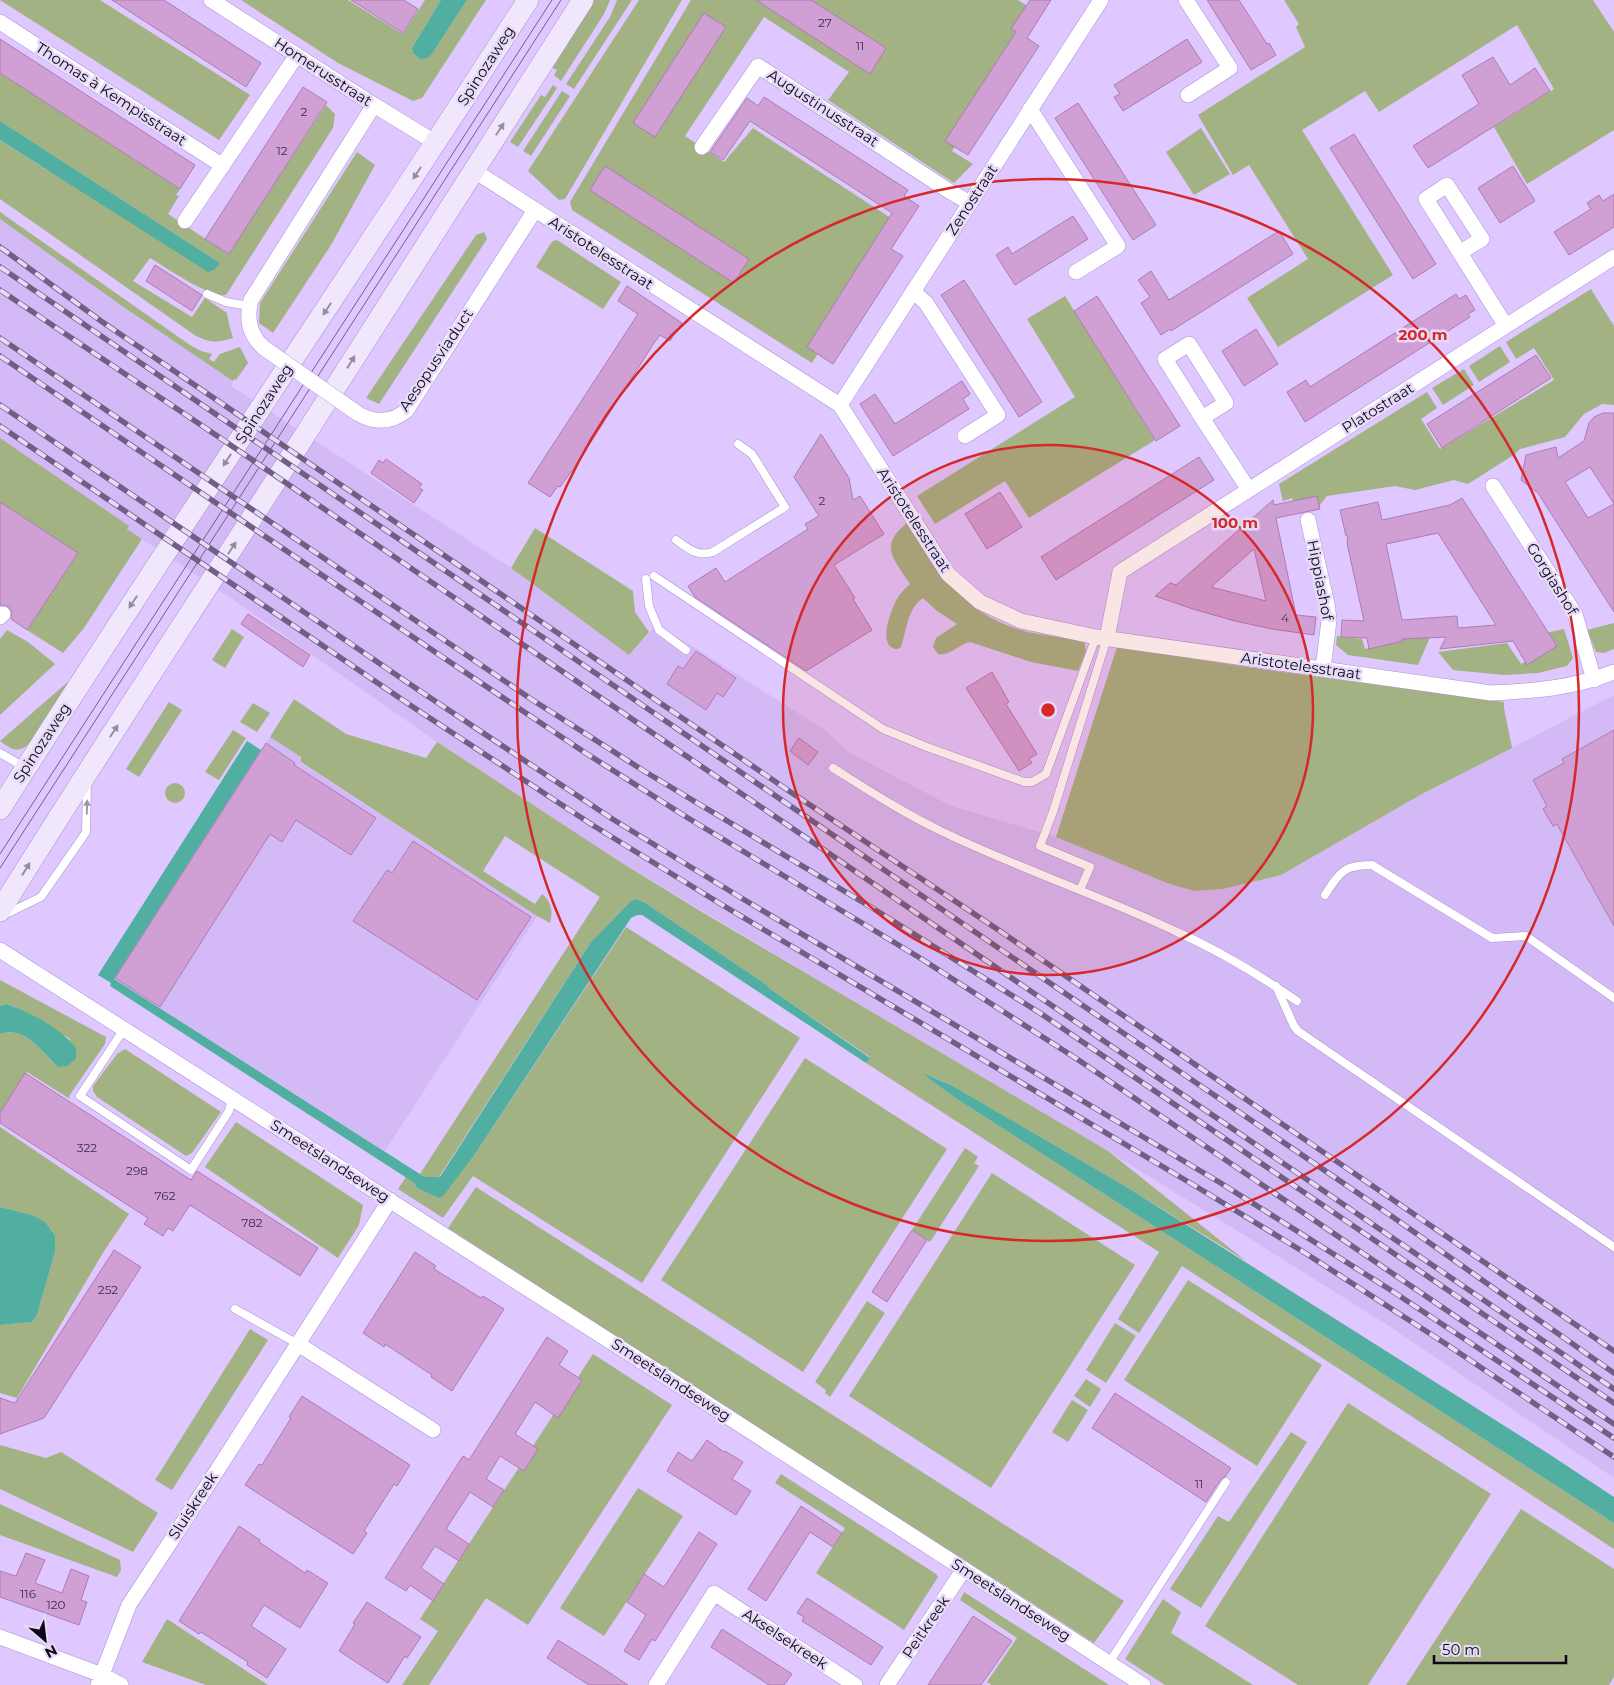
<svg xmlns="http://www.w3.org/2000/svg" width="1614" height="1685" font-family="Montserrat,sans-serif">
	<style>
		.built { fill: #d3baf6 }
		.green { fill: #a2b282 }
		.water { fill: #51afa2 }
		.building { fill: #d0a0d5; stroke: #ad7bb3; fill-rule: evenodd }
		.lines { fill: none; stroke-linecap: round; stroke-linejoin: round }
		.service-casing { stroke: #aa8fd0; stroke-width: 9 }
		.minor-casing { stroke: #aa8fd0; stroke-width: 16 }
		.secondary-casing { stroke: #aa8fd0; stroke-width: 22 }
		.service { stroke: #fff; stroke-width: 8 }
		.minor { stroke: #fff; stroke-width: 15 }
		.secondary { stroke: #f0e7fd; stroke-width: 21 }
		.tram { stroke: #6f5f85; stroke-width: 1 }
		.rail-casing { stroke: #6f5f85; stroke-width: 5.5 }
		.rail { stroke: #e6dbf7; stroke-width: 4; stroke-dasharray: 11; stroke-linecap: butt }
		.minor-bridge-casing { stroke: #aa8fd0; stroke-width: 16; stroke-linecap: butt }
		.minor-bridge { stroke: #fff; stroke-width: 15 }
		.oneway { fill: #968da3 }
		.oneway2 { fill: #9f9ba4 }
		.ring { fill: none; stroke: #d62828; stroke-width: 2.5 }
		.labels { text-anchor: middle; stroke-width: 5; stroke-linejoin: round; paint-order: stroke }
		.number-label { font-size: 12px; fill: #402c4a }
		.street-label { font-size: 15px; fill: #10061c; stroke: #e6dbf7 }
		.centre { fill: #d62828; stroke: #e6dbf7; stroke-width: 2.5 }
		.ring-label { font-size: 15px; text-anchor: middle; font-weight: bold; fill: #d62828; stroke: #e6dbf7; stroke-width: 5; stroke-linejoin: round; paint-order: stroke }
	</style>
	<rect width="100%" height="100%" fill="#dec8ff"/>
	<path class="built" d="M0,213l234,166 -3,7 280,182 118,87 28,-31 168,106 23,22 103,54 105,31 111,46 27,8 29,-2 58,-14 141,-81 192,-99v783l-225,-152 -140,-88 -141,-87 -199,-117 -287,-171 -185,-121 -202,-141 -108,-72 1,-3 -128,-88z
		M270,737l31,20v6l236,153 -152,235 -271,-172z"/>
	<path class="green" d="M0,0h100l150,95 -31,45z
		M241,0h107l55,34 22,-34h16l-29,48 1,5 19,1 35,-54h19l-64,98 -9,3 -75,-38z
		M594,0h16l-6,14 -43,67 -7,-6 3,-5 -6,-3z
		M617,0h15l-58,89 -8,-5 44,-67z
		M639,0h43l-117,199 -6,1 -31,-29z
		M691,0h327l14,9 -8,28 -72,114 21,13 -19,19 -126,-83 21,-28 -85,-55 -79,119 39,26 29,-34 144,94 -13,26 -72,115 -240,-153 -2,-8z
		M1284,0h309l21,32v98l-87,54 -33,-57 60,-38 -37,-64 -138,87 -14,-21 -63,39 91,145 -115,72 -31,-49 61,-39 -59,-94 -16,10 -35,-60 107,-68 -9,-20 3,-3z
		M0,73l180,116 -4,6 3,1 -11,18 60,40 98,-149 9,9 -2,14 -107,167c-18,2 -59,-27 -76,-37l-17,23 59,36 13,-19 22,15 2,11 4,14c-16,5 -21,5 -37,-2l-196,-137v-59l45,29 175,94 -220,-142z
		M553,85l4,3 -39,59 -8,-5 31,-47 4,2z
		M562,91l8,5 -39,60 -8,-5z
		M1201,128l29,46 -36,21 -28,-43z
		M357,152l18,13 -44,80 -58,88 -14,-10 1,-20z
		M0,212l190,133 11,6 11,3 -3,5 5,3 6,-8 20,-7 8,16 -12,17 -2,-1 -1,2 -108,-73 -125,-89z
		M484,232l3,7 -108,165 -13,-6 110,-163z
		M557,240l64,42 -18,27 -67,-42 15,-24 2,-2z
		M1591,289l23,37v79l-12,-1 -18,10 -19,23 -45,12 -5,5 -47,30 -14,-4 -39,10 -20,-4 -68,10 -8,10 -23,5 -4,-13 -9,3 -4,-17 148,-92 10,16 -16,11 19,30 114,-69 -20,-32 -18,11 -10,-17z
		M1065,296l90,144 -126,78 -24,-37 -70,43 -18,-28 158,-99 -48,-78z
		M1500,346l10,16 -31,20 -10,-16z
		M1464,369l10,16 -31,20 -11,-17z
		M0,438l129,88 -2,3 15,10 -58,89 -21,25 -36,-23 51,-77 -78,-51z
		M907,523c33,50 56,91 117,108 19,5 41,6 60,10l2,10 -8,20 -47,-9 -61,-20c-11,2 -21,15 -32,12l-5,-7 3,-9 21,-14 -20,-13 -14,-13c-16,11 -16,32 -22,49l-3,2c-22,1 -7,-40 -1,-50 3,-6 8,-10 13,-15 -16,-25 -32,-38 -3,-61z
		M535,528l98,63 2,21 14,20 -20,23 -118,-87z
		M1614,623v26l-10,4 -8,-1 -9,-22z
		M232,629l12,8 -19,31 -13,-8z
		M1564,629l9,29 -6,8 -29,7 -34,2 -51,-5 -15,-18 69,-9 14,21 31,-19 -6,-12z
		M7,630l21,12 27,22 -55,51v-76z
		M1431,635l-13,30 -70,-10 -12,-10 1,-9 25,3 3,10 38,-9v-4z
		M1117,647l130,20 257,35v6l8,40 -90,46 -141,81 -58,14 -29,2 -27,-8 -111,-46z
		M70,680l-41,64c-11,10 -18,5 -29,-3z
		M294,699l52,35 80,24 11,-16 185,121 75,46 411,242 138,110 -121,-75 -174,-101 -15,-7 -12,-4 9,8 24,17 657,424v26l-432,-283 -43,67 -21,-14 41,-67 -293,-189 4,-6 -101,-69 -2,-3 -123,-83 -8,-3 -5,2 -40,41 -152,235c-7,1 -13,1 -19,-3l180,-277 -95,-61 -22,35 52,33 7,-10c10,8 11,18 8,29l-13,-7 -236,-154v-5l-31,-20z
		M169,702l13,8 -43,67 -13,-8z
		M253,703l17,10 -13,19 -17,-10z
		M233,730l13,8 -27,42 -14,-8z
		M165 793a10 10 0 1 1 20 0a10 10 0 1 1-20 0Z
		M626,927l174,111 -158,245 -169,-107 -30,42 -45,-29 8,-12 7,5 4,6 21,10 37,-44z
		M0,980l106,57 -1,7 -36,52 1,3 -43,-27 -27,42v-80c24,-9 42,17 58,33l12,-28 -55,-32 -9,-3 -6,2z
		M125,1049l96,63 -29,41 -6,3 -89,-59 -4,-6v-5l24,-32z
		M805,1058l142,91 -144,223 -142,-92z
		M236,1122l127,83 -4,20 -21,33 -133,-91z
		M0,1127l129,87 -25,37 -87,147 -17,-5v-68l32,-3 5,-7 18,-63v-16l-23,-21 -32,-8z
		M965,1148l13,9 -4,6 5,3 -49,76 -18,-12z
		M992,1173l143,92 -144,223 -142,-92z
		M476,1187l648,414 -30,42 -400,-256 -246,-159z
		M1188,1280l134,85 -65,101 -133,-86z
		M867,1301l18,12 -55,84 -5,-4 1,-3 -11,-8z
		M1115,1323l21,13 -30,47 -20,-13z
		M250,1329l18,11 -96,150 -17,-10z
		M593,1354l79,51 -144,220 -42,-27 -57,87h-27l36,-54 -18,-12z
		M1086,1379l15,10 -11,18 -16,-11z
		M1072,1400l16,10 -20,32 -16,-10z
		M1348,1403l143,91 -123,191h-70l-93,-59z
		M1291,1432l16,10 -106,166 -31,-19 48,-73 11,6z
		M0,1445l46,13 15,-6 97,61 -25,39 -133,-63z
		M781,1474l155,100 2,3 -34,53 -88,-57 29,-45 -70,-45z
		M638,1488l45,28 -79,120 -44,-28z
		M0,1504l120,56 1,10 -4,7 -117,-42z
		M1521,1509l93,60v108l-5,8h-203z
		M964,1592l145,93h-117l-5,-3 30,-44 -57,-38z
		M1163,1599l18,13 -10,21 82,52h-88l-40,-26z
		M167,1619l101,66h-62l-64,-23z"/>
	<path class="water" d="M441,0h26l-35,54 -5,4 -7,1 -7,-6 -1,-5z
		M0,121l220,142 -6,7 -6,2 -208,-132z
		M247,741l14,9 -147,229 309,197 5,1h12l151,-235 40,-41 5,-2 8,3 123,83 2,3 101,70 -4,5 -224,-148h-5l-6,3 -156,236 -32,42 -5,2 -21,-10 -4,-6 -303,-196 1,-3 -13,-8z
		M6,1004c22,7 56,25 70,44v11l-9,7 -9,1c-16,-16 -34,-42 -58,-33v-28z
		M923,1073l28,12 174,101 424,268 65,43v26l-657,-424 -24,-17z
		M0,1207l32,8 13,7 10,14v16l-18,63 -5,7 -32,3z"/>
	<path class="building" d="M112,0h52l97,63 -15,24z
		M351,0h53l14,9 -15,24z
		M756,0h55l75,48 -16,26z
		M1030,0h21l-24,38 12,8 -71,109 -23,-14 71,-109 -5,-3z
		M1207,0h32l28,44 2,-1 7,12 -25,15z
		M704,13l22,14 -71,110 -22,-14z
		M0,39l195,126 -15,24 -180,-116z
		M1187,39l15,23 -79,49 -9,-14 6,-3 -6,-9z
		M1493,57l17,28 25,-17 15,23 -122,77 -15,-22 66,-42 -17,-29z
		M303,87l24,15 -98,152 -24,-15z
		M764,97l144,93 -4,6 15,10 -28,43 12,7 -70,108 -26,-17 85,-134 -142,-92 -27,39 -13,-8 37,-54 11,8z
		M1078,103l78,122 -23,15 -78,-122z
		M1354,134l82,130 -23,15 -83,-131z
		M605,166l144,93 -15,24 -144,-93z
		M1513,166l22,35 -35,22 -22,-35z
		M1614,194v33l-45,28 -15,-23 37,-23 -4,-6 12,-8 4,6z
		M1073,216l15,23 -73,46 -19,-30 12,-8 4,7z
		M1279,231l14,23 -122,77 -1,-2 -9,6 -20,-32 9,-6 -12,-17 13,-9 18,29z
		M155,265l47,30 -10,16 -46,-30z
		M964,280l78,122 -23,15 -78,-122z
		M627,286l55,37 -12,18 -10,-6 -6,8 -77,121 -17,23 -2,-1 -8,11 -22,-14 110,-169 -20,-13z
		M1456,294l3,5 7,-4 9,15 -7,4 2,3 -165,105 -18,-30 19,-12 4,7z
		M1097,296l83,130 -24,15 -82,-130z
		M1256,329l22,35 -34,22 -22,-35z
		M1536,355l15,23 -109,70 -15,-24z
		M962,381l8,13 -7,5 6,10 -76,47 -33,-52 15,-10 20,30z
		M1603,413h11v199l-76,-119 -17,-13 5,-25 30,-8 2,11 26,-17 5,-18 5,-6zM1590,467l24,37 -26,14 -23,-36z
		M821,434l28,44 4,22 7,-4 24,38 -50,31 21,33 -2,1 19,31 -66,41 -111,-74 -7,-11 28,-18 9,14 83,-53 -3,-5 14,-8 -25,-39z
		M1199,457l15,23 -158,100 -15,-23z
		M386,459l36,25 -3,4 4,2 -9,13 -43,-30 8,-13 4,3z
		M1000,492l22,35 -35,22 -22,-35z
		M1317,496l3,13 -44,9 20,97 20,2 -2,18 -42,-6 -37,-8 -42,-12 -38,-13 15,-13 6,2 97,-85 1,5zM1254,549l12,52 -55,-14z
		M1462,498l95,148 -30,19 -14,-24 -73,8 6,-12 -44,2 1,2 -34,8 -2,-11 -26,-1 1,-17 22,1 -17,-78 1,-7h-2l-6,-26 38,-8 4,18 68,-15zM1438,533l56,89 2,3 -38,3 -1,-12 -55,4 -16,-76z
		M0,502l78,51 -51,77 -16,-11 1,-7 -3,-5 -4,-2h-5z
		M248,614l62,41 -7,12 -62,-43z
		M696,651l40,27 -13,19 -6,-4 -11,17 -39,-26 11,-18 5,3z
		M992,672l17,30 -3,2 31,50 -8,5 3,4 -13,8 -53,-83z
		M1614,730v196l-57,-102 -4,2 -10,-17 4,-3 -14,-26 31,-17 -2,-4z
		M799,738l19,14 -10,13 -18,-14z
		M266,743l29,20 -1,2 82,53 -25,37 -55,-35 -14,22 -12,-8 -110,173 -45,-29z
		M413,841l118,76 -54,83 -124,-79 34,-51 5,3z
		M25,1073l166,107 6,-9 121,77 -18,28 -110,-71 -17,26 -5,-3 -5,8 -19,-12 4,-6 -148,-95v-10z
		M912,1230l15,10 -40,62 -15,-10z
		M114,1250l27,17 -97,151 -44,16v-36l15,5z
		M415,1252l21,14 -2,3 47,29 2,-2 21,13 -52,82 -21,-14 1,-2 -47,-31 -1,3 -21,-14z
		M547,1337l21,14 -9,14 23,15 -24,38 -23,-16 -20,32 23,15 -14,22 -24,-15 -14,23 18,11 -11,17 -23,-15 -24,37 23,15 -10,17 -24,-15 -14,22 23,16 -11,17 -23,-16 -4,6 -21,-13 78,-122 6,4z
		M1115,1393l116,75 -6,9 -4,2 -15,23 -114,-74z
		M302,1396l108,69 -13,21 -3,-2 -30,47 3,2 -14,21 -108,-69 14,-21 3,1 29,-47 -2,-1z
		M707,1440l17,12 1,-1 18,11 -11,17 19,12 -15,24 -69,-44 11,-19 14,9z
		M801,1506l41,27 -9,14 -23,-15 -44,69 -18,-12z
		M239,1526l21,14 -1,2 46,31 2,-3 21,13 -28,45 -36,-23 -13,21 35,23 -19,29 -20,-13 1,-3 -47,-30 -2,2 -20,-13z
		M699,1532l18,12 -62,97 -3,-2 -13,21 -15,-9 22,-36 -19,-13 17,-28 20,13z
		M26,1553l19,7 -10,23 27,10 9,-24 18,7 -8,24 6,2 -8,23 -79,-28v-26l16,5z
		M807,1598l76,49 -12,18 -69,-44 2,-4 -7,-4z
		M367,1602l54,35 -14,21 -2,-2 -17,27 -49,-32 16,-27 -2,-1z
		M973,1616l39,25 -31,44h-53z
		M722,1629l70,45 -8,11h-15l-58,-38z
		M558,1640l40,25 30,20h-39l-42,-27z"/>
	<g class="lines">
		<defs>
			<path id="service" d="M207,294l19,8 23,4
				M676,540c13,9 21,17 37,12l72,-45 -33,-53 -14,-10
				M654,576l229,153 44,18 97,35h8l14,-8 50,-137
				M646,579l3,27 10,24 27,20
				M0,753l24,14
				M833,768c35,22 70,45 108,63 76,37 158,64 234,100 43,19 83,43 122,70
				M1080,890l10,-23 -50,-21 13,-34 54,-174
				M1325,895c15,-23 18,-30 47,-30l120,73 34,-2 88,62
				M4,915l37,-18 39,-56 6,-9 1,-48
				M1276,986l18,40 4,5 316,216
				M124,1029l-44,67 111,74 38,-59 3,-13
				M235,1309l63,35
				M1109,1663l117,-181"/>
			<path id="minor" d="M211,0l163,105 62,38
				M1186,0l44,68 -42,27
				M0,22l223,144
				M1030,109l88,137 -42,26
				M702,147l56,-81 191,125 21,12
				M473,170l367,235 108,169 32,28 41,19 75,16 395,56c42,-2 84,-5 123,-21
				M185,221l112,-166
				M1461,252l21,-13 -35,-54 -21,14 80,127
				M913,291l13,12 72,112 -33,21
				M264,348c-15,-13 -18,-29 -13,-48l123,-195
				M840,405l261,-405
				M357,413c16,10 34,10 49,-2l129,-201
				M1202,418l24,-15 -37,-59 -24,15 37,59 4,6 43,66
				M1493,486l82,128 19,66
				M1308,520l19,84 2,16 -6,49
				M0,617l3,-3
				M1107,638l13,-66 494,-315
				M0,950l341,218 23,16 324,207 455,294
				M298,1344l135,86
				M0,1637l102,38 19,10
				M98,1685l31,-80 80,-122 181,-283
				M656,1685l58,-92 141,92
				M887,1685l77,-116"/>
			<path id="secondary" d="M0,809c172,-273 354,-538 528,-809
				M0,911c89,-144 182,-284 273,-426 104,-161 206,-324 310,-485"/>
		</defs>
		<use href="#service" class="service-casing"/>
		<use href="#minor" class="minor-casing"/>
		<use href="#secondary" class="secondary-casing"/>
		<use href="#service" class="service"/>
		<use href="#minor" class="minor"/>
		<use href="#secondary" class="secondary"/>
		<path class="tram" d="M0,854l552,-854
			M0,868l561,-868"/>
		<defs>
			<path id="rail" d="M0,247l101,74 691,472 205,136 617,422
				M0,267l1390,948 224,158
				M0,290l207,139 1407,960
				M0,338l531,361 113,72 230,138 166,104 574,390
				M0,356l438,298 146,98 104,66 232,140 157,101 537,365
				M0,405l420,286 194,129 129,79 476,283 170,107 225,149
				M0,426l413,281 181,119 130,80 473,281 105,64 144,93 168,113"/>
		</defs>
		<use href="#rail" class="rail-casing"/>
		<use href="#rail" class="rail"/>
		<defs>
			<path id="minor-bridge" d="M264,348l93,65"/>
		</defs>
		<use href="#minor-bridge" class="minor-bridge-casing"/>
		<use href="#minor-bridge" class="minor-bridge"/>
	</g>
	<defs><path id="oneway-solid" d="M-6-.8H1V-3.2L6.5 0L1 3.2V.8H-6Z" transform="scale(1.25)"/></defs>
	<g class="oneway">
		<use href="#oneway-solid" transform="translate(500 129) rotate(-57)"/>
		<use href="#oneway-solid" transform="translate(417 173) rotate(123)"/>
		<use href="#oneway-solid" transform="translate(327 309) rotate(123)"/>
		<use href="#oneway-solid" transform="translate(351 362) rotate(-58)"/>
		<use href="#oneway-solid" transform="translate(227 460) rotate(123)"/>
		<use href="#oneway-solid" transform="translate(232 548) rotate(-57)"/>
		<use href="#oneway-solid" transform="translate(133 602) rotate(124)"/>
		<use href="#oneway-solid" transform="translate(114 731) rotate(-57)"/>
		<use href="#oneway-solid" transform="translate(26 869) rotate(-58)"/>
	</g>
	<use class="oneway2" href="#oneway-solid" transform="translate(87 807) rotate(-88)"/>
	<circle cx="1048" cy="710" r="265" fill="#d62828" fill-opacity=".12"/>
	<g class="ring">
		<circle cx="1048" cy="710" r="265"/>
		<circle cx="1048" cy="710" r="531"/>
	</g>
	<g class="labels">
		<g class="number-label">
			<text x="825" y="27">27</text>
			<text x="860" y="50">11</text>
			<text x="304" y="116">2</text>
			<text x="282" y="155">12</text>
			<text x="822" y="505">2</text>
			<text x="1285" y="622">4</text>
			<text x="87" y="1152">322</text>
			<text x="137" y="1175">298</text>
			<text x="165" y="1200">762</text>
			<text x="252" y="1227">782</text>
			<text x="108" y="1294">252</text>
			<text x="1199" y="1488">11</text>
			<text x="28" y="1598">116</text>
			<text x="56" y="1609">120</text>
		</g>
		<g class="street-label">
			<text transform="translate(486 66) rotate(-57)" y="5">Spinozaweg</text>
			<text transform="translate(323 72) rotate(33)" y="5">Homerusstraat</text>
			<text transform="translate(111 94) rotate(33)" y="5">Thomas à Kempisstraat</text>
			<text transform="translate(823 108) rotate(33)" y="5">Augustinusstraat</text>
			<text transform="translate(972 200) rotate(-57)" y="5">Zenostraat</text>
			<text transform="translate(601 253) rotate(33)" y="5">Aristotelesstraat</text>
			<text transform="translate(436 360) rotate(-56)" y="5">Aesopusviaduct</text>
			<text transform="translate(264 404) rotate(-57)" y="5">Spinozaweg</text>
			<text transform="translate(1378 408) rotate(-32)" y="5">Platostraat</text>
			<text transform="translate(914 520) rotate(57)" y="5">Aristotelesstraat</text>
			<text transform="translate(1552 579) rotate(58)" y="5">Gorgiashof</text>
			<text transform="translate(1320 580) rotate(79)" y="5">Hippiashof</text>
			<text transform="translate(1301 666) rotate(8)" y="5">Aristotelesstraat</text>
			<text transform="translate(42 743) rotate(-57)" y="5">Spinozaweg</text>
			<text transform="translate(330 1161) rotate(33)" y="5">Smeetslandseweg</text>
			<text transform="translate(671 1380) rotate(33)" y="5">Smeetslandseweg</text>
			<text transform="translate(193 1506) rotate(-57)" y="5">Sluiskreek</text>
			<text transform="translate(1011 1600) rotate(33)" y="5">Smeetslandseweg</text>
			<text transform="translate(926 1627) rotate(-56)" y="5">Peitkreek</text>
			<text transform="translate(785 1639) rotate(33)" y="5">Akselsekreek</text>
		</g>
	</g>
	<circle cx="1048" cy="710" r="8" class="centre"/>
	<g class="ring-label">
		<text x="1423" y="340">200 m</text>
		<text x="1235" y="528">100 m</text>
	</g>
	<g transform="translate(45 1640) rotate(152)" stroke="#e6dbf7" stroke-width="4" paint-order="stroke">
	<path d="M0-4L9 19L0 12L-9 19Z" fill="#10061c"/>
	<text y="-8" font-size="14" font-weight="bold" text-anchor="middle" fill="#10061c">N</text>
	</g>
	<path d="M1434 1655v8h132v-8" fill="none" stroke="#10061c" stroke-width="2.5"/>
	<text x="1442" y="1655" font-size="15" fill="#10061c" stroke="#e6dbf7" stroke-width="4" paint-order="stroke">50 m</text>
</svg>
